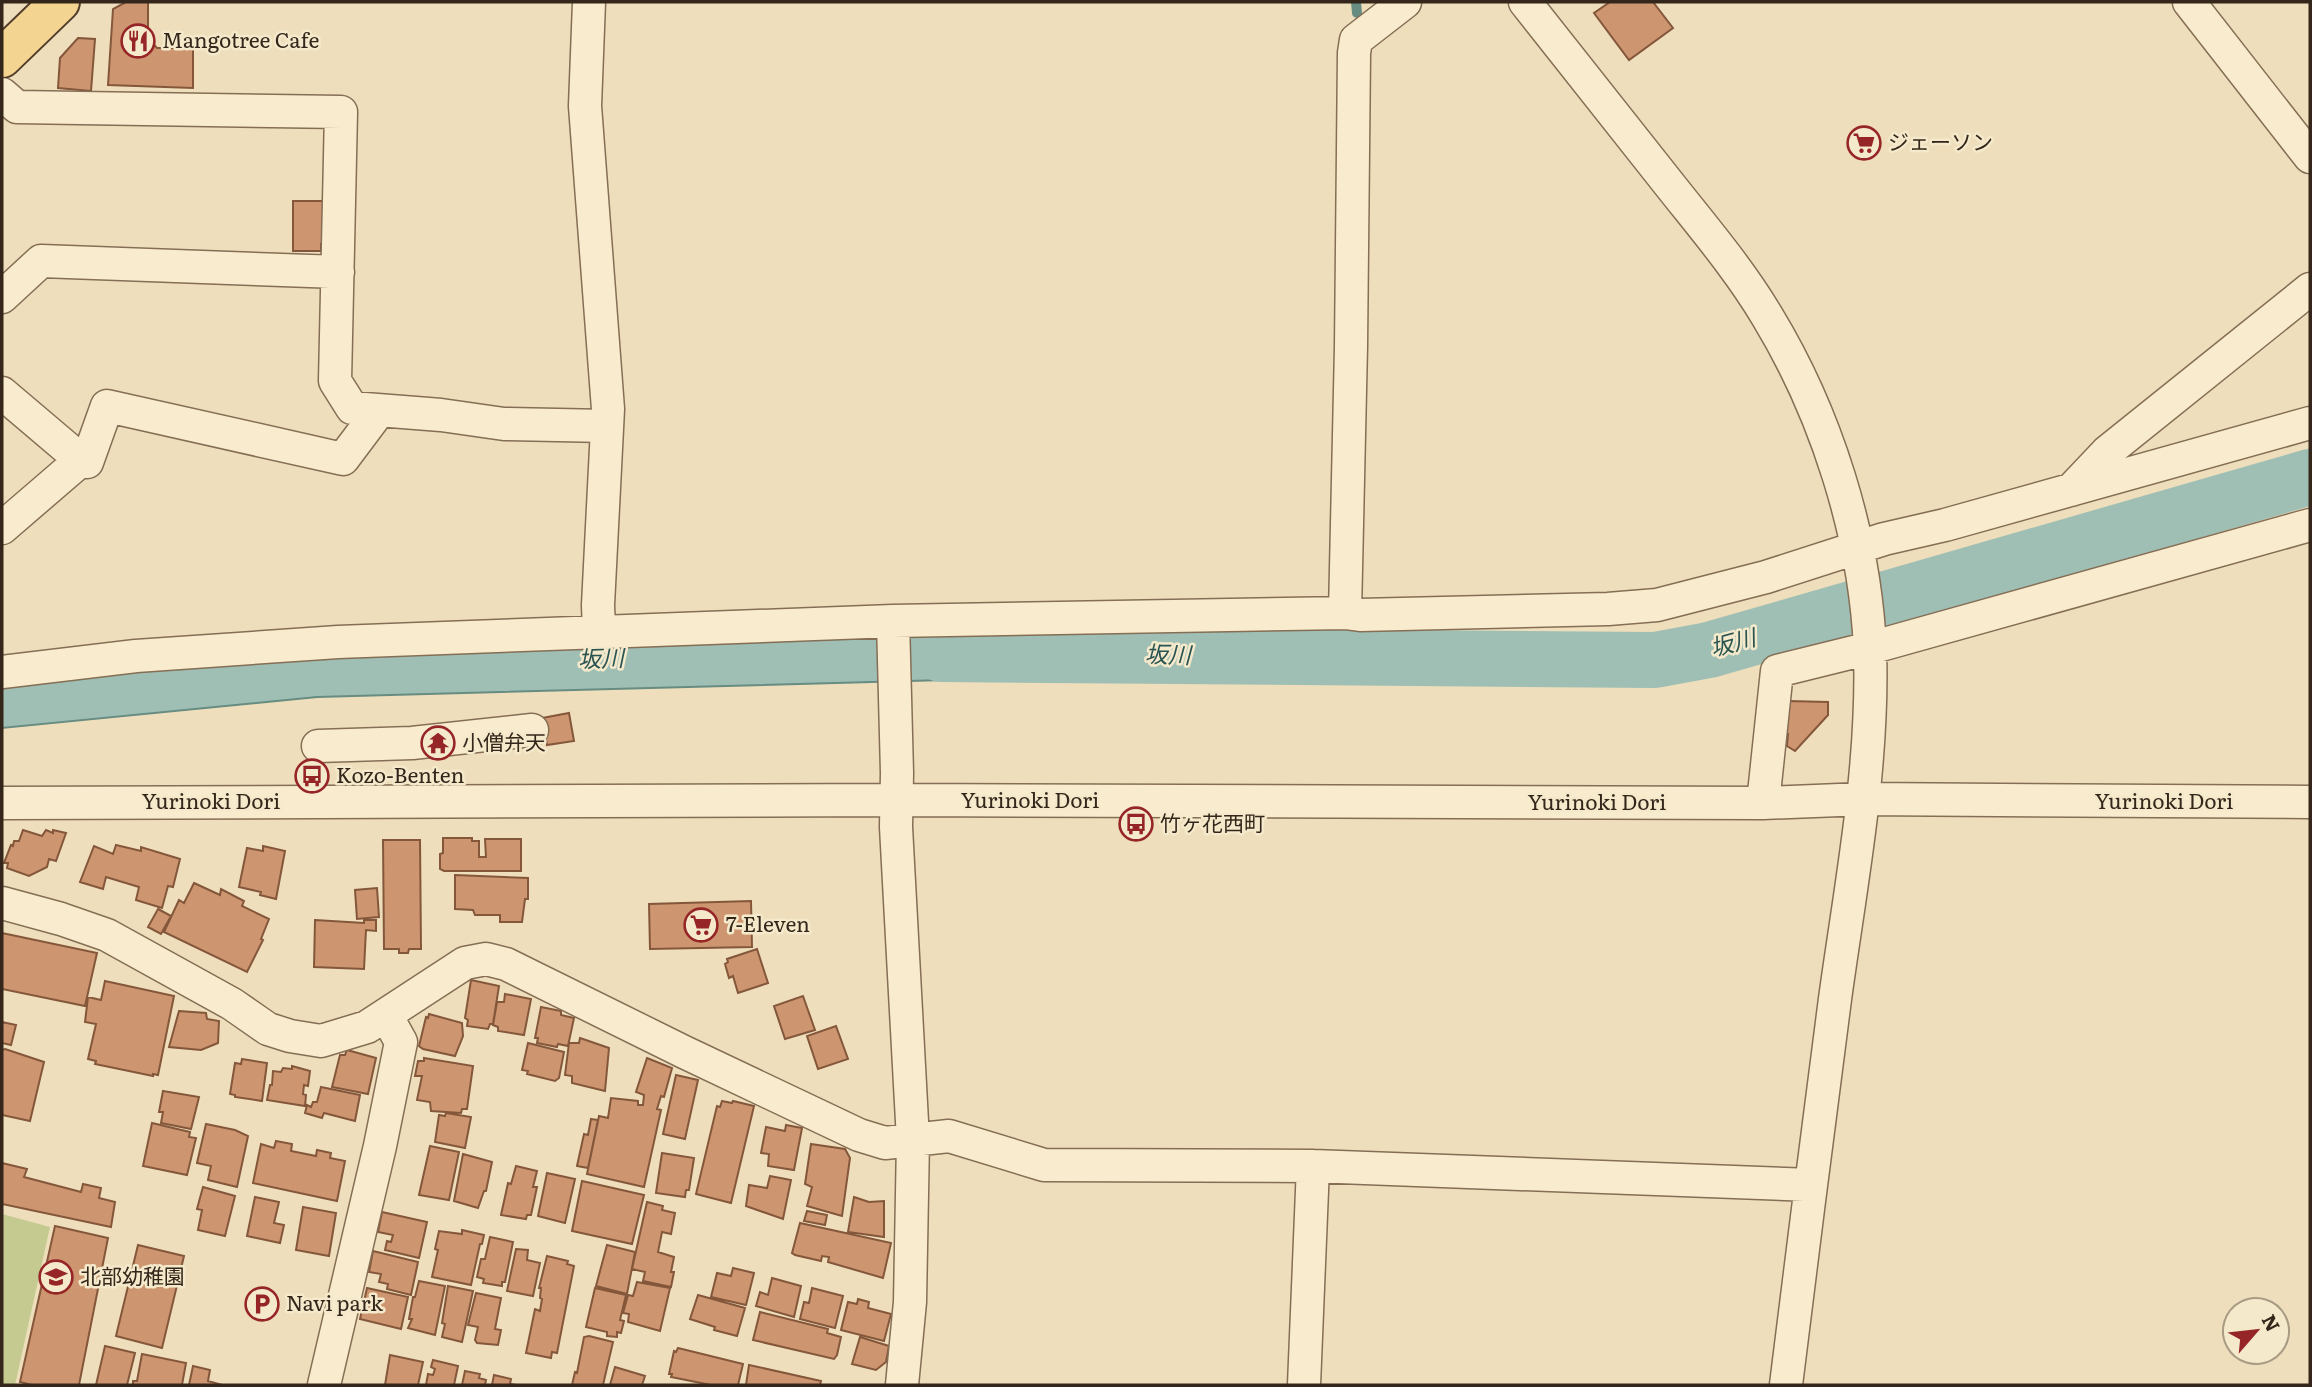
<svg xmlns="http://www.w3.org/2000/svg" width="2312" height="1387" font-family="Literata,'Noto Sans JP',serif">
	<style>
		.green { fill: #c5cb90 }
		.water { fill: #9fbfb5; stroke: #678c82; stroke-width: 2 }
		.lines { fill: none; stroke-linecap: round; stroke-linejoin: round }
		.stream { stroke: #678c82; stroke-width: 10 }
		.river { stroke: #9fbfb5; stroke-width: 56 }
		.building { fill: #cd9670; stroke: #84573b; stroke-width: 2 }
		.minor-casing { stroke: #856e55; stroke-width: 35 }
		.major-casing { stroke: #523c2a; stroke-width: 42 }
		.minor { stroke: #f9ecce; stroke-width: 32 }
		.major { stroke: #f3d491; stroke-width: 38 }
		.labels { text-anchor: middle; stroke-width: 5; stroke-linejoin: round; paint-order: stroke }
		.poi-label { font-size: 21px; fill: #34261a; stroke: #f5e9cb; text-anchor: start }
		.street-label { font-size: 21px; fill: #34261a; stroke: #f5e9cb }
		.water-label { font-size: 23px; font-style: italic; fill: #295451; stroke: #f5e9cb }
	</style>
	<rect width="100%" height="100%" fill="#eedebb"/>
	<path class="green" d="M2,1214l48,13 -35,158h-13z"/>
	<path class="water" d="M1018,627v51l-701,19 -315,31v-45l29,-4 450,-33z"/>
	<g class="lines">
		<path class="stream" d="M1356,2l1,11"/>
		<path class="river" d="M941,654l714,6 54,-10 601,-173"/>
	</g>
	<path class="building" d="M126,2h22v36l9,10h36v40l-85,-3 5,-76z
		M1610,2h43l20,26 -44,32 -35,-47z
		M78,38l17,1 -4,52 -33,-3 2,-30z
		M293,201h32l-1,43h-3v7h-28z
		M1788,701l40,1v13l-33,36 -8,-5 1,-12h-3z
		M569,713l5,28 -27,4 -5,-27z
		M23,830l19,6 4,-6 7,3v-3l13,3 -10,28 -7,-2 -2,8 -18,9 -22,-8 1,-5h-4l7,-18 2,1 1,-5h5z
		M443,838h29v3h7v16h7l-1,-18h36v32h-77l-4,-2v-15l3,-1z
		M383,840h37l1,109h-12l-1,4h-9v-4h-15z
		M116,845l25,6v-4l39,12 -7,28 -5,-1 -6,22 -26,-8 3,-13 -33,-10 -3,12 -23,-7 14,-36 19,8z
		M263,846l22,5 -9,48 -16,-4 1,-3 -22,-5 8,-39 16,3z
		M455,875l73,3v21h-3l-3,23h-22v-7h-25l-2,-5 -18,-1z
		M194,883l26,12 1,-6 23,12 -2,5 27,13 -8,20 2,1 -16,32 -83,-40 15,-32 5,3z
		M377,888l2,29 -22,2 -2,-29z
		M751,901l1,46 -102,2 -1,-45z
		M158,909l13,7 -10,18 -13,-7z
		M315,920l49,3v-3h12v11l-10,-1 -2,39 -50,-2z
		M2,933l95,20 -12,53 -83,-17z
		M757,949l11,34 -30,10 -5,-17 -4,2 -4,-14 3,-2 -1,-3z
		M471,980l28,6 -6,38h-3l-2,5 -21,-3 1,-6 -3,-2z
		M105,981l69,15 -16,79 -5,-1v2l-58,-12 1,-3 -8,-2 8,-35 -11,-2 3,-25 13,3z
		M505,994l26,5 -7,36 -26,-4v-4l-5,-2 4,-23h7z
		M803,996l12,34 -30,9 -11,-33z
		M541,1007l20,4v4l13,3 -6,28 -10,-2 -1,3 -20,-4 1,-5h-3z
		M179,1011l27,2 1,6 12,2 -1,22 -17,7 -32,-3z
		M429,1014l33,9 1,13 -8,20 -32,-7 -4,-3 7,-29 2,1z
		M2,1022l14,3 -5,20 -9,-2z
		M836,1026l12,33 -30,10 -11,-33z
		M580,1038l29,10 -4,43 -33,-8v-7l-7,-1 4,-32h10z
		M528,1043l36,9 -5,26 -4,3 -28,-7 1,-3 -6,-1z
		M5,1049l39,13 -14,59 -28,-6v-65z
		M347,1050l29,8 -8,36 -36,-7 8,-32h5z
		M424,1058l49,8 -6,43h-5l-1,4 -30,-2 -1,-9 -13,-2 5,-24h-7l3,-15h6z
		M647,1058l25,10 -8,29 -3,-1 -4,13 4,1 -17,77 -57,-13 12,-58 9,2 3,-20 27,3v4h5l1,-10 -8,-3z
		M242,1059l25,4 -5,38 -27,-4v-2l-5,-1 5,-31 6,1z
		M292,1066l18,5 -2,15 -4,-1 -1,9 3,1 -1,11 -38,-6 3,-15h2l1,-14 8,1 2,-4 9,1z
		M676,1075l22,5 -13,59 -22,-5z
		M321,1087l39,8 -5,26 -31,-8 -2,5 -17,-5 2,-8 4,2 2,-5h4z
		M163,1091l36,6 -8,32 -30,-6 2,-11h-4z
		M722,1101l10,2 1,-2 21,5 -23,97 -35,-9 21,-88 3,1z
		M446,1113l25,4 -6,31 -30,-6 4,-27 6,1z
		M591,1119l7,1 -10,48 -11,-2 7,-32 4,1z
		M152,1123l38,9 -1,5 7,1 -9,37 -44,-9z
		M206,1124l29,6 13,6 -11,51 -29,-7 3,-14 -14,-3z
		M786,1125l16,3 -8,42 -26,-4 1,-12 -8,-1 5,-26 19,4z
		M276,1141l16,3 -1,7 25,5 1,-6 14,3 -1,5 15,3 -8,40 -84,-18 8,-39 13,4z
		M811,1144l34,5 5,9 -8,58 -35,-10 5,-19 -7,-3z
		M430,1146l29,6 -10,48 -30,-5z
		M662,1153l32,5 -5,32h-3l-1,7 -29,-4z
		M463,1154l29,8 -6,29h-2l-6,17 -24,-7z
		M2,1163l25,6 -3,8 57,15 2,-8 18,4 -2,10 16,4 -4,25 -109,-23z
		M516,1166l21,5 -4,16h4l-6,28h-4l-1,4 -25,-4 7,-32 3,1z
		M547,1173l28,6 -10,44 -27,-7z
		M770,1176l21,4 -8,39 -37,-13 3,-21 18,3z
		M582,1181l62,14 -12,49 -60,-13z
		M203,1187l32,9 -10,40 -27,-6 4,-20 -5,-1z
		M255,1197l24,5 -5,21 10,2 -4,18 -33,-7z
		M854,1197l15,5 15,-1v36l-36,-5z
		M647,1202l16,4 -1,4 13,3 -4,21 -9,-2 -4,20 16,5 -3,15h3l-3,15 -28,-6 2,-9 -13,-3z
		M303,1207l33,6 -7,43 -33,-6z
		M807,1211l20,4 -2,10 -21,-4z
		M382,1212l45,10 -8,36 -34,-8 2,-9 4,1 2,-7 -15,-3z
		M800,1223l91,20 -8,35 -55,-16 1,-5 -7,-1 -1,5 -26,-6 -3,-2z
		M55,1226l53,12 -29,147h-47l-12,-3z
		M462,1230l22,5 -2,9h-2l-9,41 -39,-8 6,-27 -3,-1 4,-18 23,3z
		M490,1237l23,5 -8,40h-3v4l-19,-3 1,-4 -7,-2 4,-18h4z
		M138,1245l46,11 -22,92 -46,-12z
		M607,1245l28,7 -8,42 -31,-8z
		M516,1249l12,1 -1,10 13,3 -7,33 -26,-5z
		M373,1251l45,11 -7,33 -24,-6 1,-5 -9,-2 2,-8 -12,-2z
		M547,1256l21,5 -1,3 7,2 -17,87 -5,-1 -1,6 -25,-5 9,-44 5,2 2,-12 -2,-1 1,-10h-2z
		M733,1268l21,5 -8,32 -35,-8 6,-24 14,3z
		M772,1278l29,8 -7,31 -38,-11 4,-14 8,3z
		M419,1281l26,5 -10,49 -27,-7 4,-9h-3l4,-22h2z
		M637,1282l33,6 -10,43 -32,-9 1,-8 -6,-1 5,-18 5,1z
		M448,1286l25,5 -11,51 -20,-5 3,-13 -3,-1z
		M367,1288l41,9 -7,32 -41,-10z
		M595,1288l31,7 -6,25 4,1 -3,12 -4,-1v5l-10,-1v-4l-21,-5z
		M812,1288l31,8 -8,32 -35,-9 4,-17 5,1z
		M476,1293l25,5 -6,31 6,1 -3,15 -21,-2 -2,-3 3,-13 -10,-2z
		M698,1295l47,13 -8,28 -23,-6 1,-3 -25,-8z
		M858,1299l11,3 -1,6 23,6 -7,27 -43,-11 7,-28 9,2z
		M760,1312l68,17 -1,4 14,4 -4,18 -3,4 -81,-19z
		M589,1336l24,6 -10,43h-31l3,-13 2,1 7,-36z
		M860,1337l29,9 -3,16 -10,8 -24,-6z
		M105,1346l30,7 -8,32h-31z
		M678,1348l65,16 -5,21h-27l-40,-8 1,-3h-3l5,-23 2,1z
		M142,1354l44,9 -4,22h-49v-4h4z
		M390,1355l33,7 -5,23h-33z
		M433,1360l25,6 -4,19h-28l2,-11 5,1 2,-6 -4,-2z
		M749,1365l72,16 -1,4h-74z
		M193,1366l17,4 -2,11 14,4h-33z
		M615,1367l30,9 -3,9h-32z
		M465,1371l15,3 -1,4 7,2 -1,5h-23z
		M494,1375l17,4 -1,5 7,1h-25z"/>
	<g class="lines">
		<defs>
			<path id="minor" d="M589,2l-4,104 23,303 -10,196 1,27
				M1525,2c48,60 96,121 144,182 34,43 70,85 98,132 59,97 98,219 103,333 4,117 -19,234 -35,350 -17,129 -33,257 -49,386
				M2189,2l121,155
				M2,94l15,13 324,5 -6,269 17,27 89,7 63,9 103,2
				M2,297l39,-36 297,11
				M2,393l79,67 6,2 20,-56 236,53 36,-48
				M2071,490l36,-38 203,-163
				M2,528l79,-68
				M1345,613l6,-267 3,-293 2,-13 49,-38
				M893,621l4,152 -1,54 17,313 -3,162 -8,83
				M2,672l134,-16 202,-14 555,-21 452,-8 15,2 248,-6 49,-4 109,-28 118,-38 61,-14 365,-102
				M318,746l94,-3 120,-13
				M2,803l895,-3 866,3 101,-4 446,3
				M1763,803l14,-132 93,-23 440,-123
				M2,903l59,16 46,16 125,69 36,25 22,7 31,5 46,-14 98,-64 21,-4 20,5 178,88 175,83 26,8 64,-7 95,29 269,1 498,19
				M324,1385l56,-239 21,-104 -15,-27
				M1304,1385l9,-219"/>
			<path id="major" d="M2,58l58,-56"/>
		</defs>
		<use href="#minor" class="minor-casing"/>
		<use href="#major" class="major-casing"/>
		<use href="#minor" class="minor"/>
		<use href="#major" class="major"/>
	</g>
	<defs>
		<symbol id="restaurant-ring" viewBox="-11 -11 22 22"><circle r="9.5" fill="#f5e9cb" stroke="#952526" stroke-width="1.5"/><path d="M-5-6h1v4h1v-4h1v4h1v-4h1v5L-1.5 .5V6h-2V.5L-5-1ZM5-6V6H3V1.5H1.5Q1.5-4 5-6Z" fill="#952526"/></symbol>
		<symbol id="supermarket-ring" viewBox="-11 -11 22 22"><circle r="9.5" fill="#f5e9cb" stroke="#952526" stroke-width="1.5"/><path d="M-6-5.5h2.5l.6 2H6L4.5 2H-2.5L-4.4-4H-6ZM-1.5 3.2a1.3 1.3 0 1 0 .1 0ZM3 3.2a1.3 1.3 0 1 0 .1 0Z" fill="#952526"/></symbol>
		<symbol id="temple-ring" viewBox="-11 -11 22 22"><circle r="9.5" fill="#f5e9cb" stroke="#952526" stroke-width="1.5"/><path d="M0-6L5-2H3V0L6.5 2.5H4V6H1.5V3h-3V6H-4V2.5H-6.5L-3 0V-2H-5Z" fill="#952526"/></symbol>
		<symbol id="bus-ring" viewBox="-11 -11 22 22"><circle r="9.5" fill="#f5e9cb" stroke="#952526" stroke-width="1.5"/><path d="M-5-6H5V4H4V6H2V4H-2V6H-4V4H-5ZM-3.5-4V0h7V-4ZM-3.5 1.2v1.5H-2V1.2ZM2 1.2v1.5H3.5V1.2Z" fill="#952526"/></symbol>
		<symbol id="school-ring" viewBox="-11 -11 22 22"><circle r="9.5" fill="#f5e9cb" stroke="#952526" stroke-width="1.5"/><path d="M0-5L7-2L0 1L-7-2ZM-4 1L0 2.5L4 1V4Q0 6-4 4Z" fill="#952526"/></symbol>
		<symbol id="parking-ring" viewBox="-11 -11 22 22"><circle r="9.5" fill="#f5e9cb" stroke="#952526" stroke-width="1.5"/><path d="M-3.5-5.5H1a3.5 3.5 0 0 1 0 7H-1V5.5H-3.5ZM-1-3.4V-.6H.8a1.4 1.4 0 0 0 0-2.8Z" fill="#952526"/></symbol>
	</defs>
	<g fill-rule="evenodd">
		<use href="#restaurant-ring" x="119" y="22" width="38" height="38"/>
		<use href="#supermarket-ring" x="1845" y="124" width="38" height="38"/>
		<use href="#temple-ring" x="419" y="724" width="38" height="38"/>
		<use href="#bus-ring" x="293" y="757" width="38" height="38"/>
		<use href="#bus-ring" x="1117" y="805" width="38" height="38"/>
		<use href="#supermarket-ring" x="682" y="906" width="38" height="38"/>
		<use href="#school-ring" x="37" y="1258" width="38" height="38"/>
		<use href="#parking-ring" x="243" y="1285" width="38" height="38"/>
	</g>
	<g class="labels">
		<g class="poi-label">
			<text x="162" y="48">Mangotree Cafe</text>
			<text x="1888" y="150">ジェーソン</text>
			<text x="462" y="750">小僧弁天</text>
			<text x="336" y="783">Kozo-Benten</text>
			<text x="1160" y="831">竹ヶ花西町</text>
			<text x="726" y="932">7-Eleven</text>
			<text x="80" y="1284">北部幼稚園</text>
			<text x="286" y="1311">Navi park</text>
		</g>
		<g class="street-label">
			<text x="1030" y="808">Yurinoki Dori</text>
			<text x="211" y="809">Yurinoki Dori</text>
			<text x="2164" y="809">Yurinoki Dori</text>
			<text x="1597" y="810">Yurinoki Dori</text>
		</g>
		<g class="water-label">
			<text transform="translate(1733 643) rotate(-15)" y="8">坂川</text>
			<text transform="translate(1168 655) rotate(1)" y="8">坂川</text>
			<text transform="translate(601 659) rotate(-2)" y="8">坂川</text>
		</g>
	</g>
	<rect width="2312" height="1387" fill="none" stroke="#34261a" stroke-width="7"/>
	<g transform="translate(2256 1331) rotate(62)"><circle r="33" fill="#f5e9cb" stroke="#a89b84" stroke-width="2"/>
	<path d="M0-5L12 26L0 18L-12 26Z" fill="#952526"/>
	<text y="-10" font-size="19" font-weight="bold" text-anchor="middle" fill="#34261a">N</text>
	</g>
</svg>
